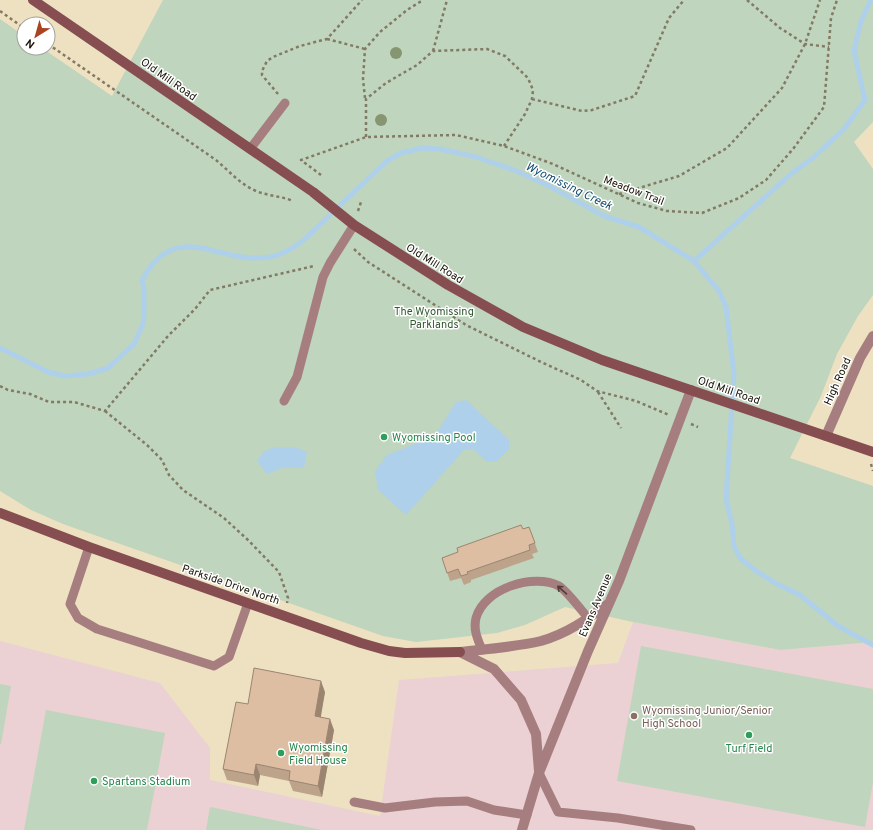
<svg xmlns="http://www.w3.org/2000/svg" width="873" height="830" font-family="Overpass,sans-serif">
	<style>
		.industrial { fill: #ebd1d3 }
		.green { fill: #bfd5bd }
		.water { fill: #aed0ea }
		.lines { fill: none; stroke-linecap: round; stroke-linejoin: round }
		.stream { stroke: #aed0ea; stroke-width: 5 }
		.path { stroke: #827a64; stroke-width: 2.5; stroke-dasharray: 3 3; stroke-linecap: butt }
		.lane { stroke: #a77e7f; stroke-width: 9 }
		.street { stroke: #a77e7f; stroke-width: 10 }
		.secondary { stroke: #864e50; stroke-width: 10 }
		.tree { fill: #869670 }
		.wall { fill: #bea38b }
		.shaded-wall { fill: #9b8571 }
		.building { fill: #ddbea2; stroke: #9b8571 }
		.oneway { stroke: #523e38 }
		.leisure-dot { fill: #2e9e5b; stroke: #fff; stroke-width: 1.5 }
		.education-dot { fill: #8d6e63; stroke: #fff; stroke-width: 1.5 }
		.labels { text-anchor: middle; stroke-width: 3; stroke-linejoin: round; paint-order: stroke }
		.street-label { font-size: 11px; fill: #191409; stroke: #fff }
		.park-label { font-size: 11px; fill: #31592e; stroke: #fff }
		.leisure-label { font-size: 11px; fill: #27864d; stroke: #fff; text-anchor: start }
		.education-label { font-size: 11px; fill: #785e54; stroke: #fff; text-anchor: start }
		.water-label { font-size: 12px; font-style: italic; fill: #164e71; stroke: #fff }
	</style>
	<rect width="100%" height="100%" fill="#ede1c1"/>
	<path class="industrial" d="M633,622l147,28 93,-8v188h-873v-189l160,42 50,65v32l170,36 19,-136 219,-17z"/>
	<path class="green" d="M163,0h710v122l-19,20 19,27v126l-15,21 -21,38 -16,42 -31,62 83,28v156l-93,8 -147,-28 -68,-15 -40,18 -28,8 -81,9 -33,-6 -320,-112 -32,-14 -31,-19v-472l24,17v12h18l70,48z
		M641,646l232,43v93l-8,45 -248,-46z
		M0,684l11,2 -10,58h-1z
		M46,710l119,23 -18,97h-123z
		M210,807l112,23h-116z"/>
	<path class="water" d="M466,400l43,40v9l-13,13h-9l-14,-13 -9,1 -58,65 -28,-25 -3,-19 12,-16 45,-18 7,-8 17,-27z
		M275,447h20l12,5 -3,16h-22l-15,6 -10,-13 7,-10z"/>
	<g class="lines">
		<path class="stream" d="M694,261l97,-87 23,-17 30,-28 21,-29 -11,-49 7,-30 10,-21
			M0,348l48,24 16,4 24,-2 20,-6 26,-24 9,-20 1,-10v-26l-2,-8c35,-64 76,-14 128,-23 27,-5 47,-30 66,-48 17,-16 34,-32 51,-48l14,-8 21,-5 18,1 36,8 38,13 35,16 55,30 35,11 55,34 25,30 7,16 8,67 -8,125 6,25 2,22 6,12 16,13 19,12 25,12 38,31 35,19"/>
		<path class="path" d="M747,0l33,28 25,16 24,3
			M0,11l24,17
			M327,39l38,10
			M48,44l168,116c13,11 24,24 40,31 12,5 25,5 37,10
			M433,51l14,-51
			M278,94l-16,-19v-4l5,-10 6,-4 27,-11 27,-7 35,-39
			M365,98l-2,-19 2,-30 15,-17 27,-22 16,-10
			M532,99l50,12 10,-1 43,-14 34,-78 15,-18
			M366,137v-38l20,-16 31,-18 16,-14 54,-2 18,7 23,22 5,12 -1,9 -7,15 -21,32
			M321,175l-20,-15 65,-23 90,-2 48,11 49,18 85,39 29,8 35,2 37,-15 27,-18 27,-31 31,-42 7,-89 6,-18
			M619,194l60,-18 48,-28 55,-60 23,-44 15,-44
			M358,211l3,-9
			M354,249l14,13 98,63 75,37 40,18 16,11 39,10 33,14
			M0,386l8,4 22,4 19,8h25l31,9 63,-75 27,-27 15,-19 104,-24
			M598,392l23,36
			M105,411l42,34 15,15 7,15 14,15 41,28 24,22 31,32 9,26 -1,5
			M691,424l7,3
			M871,464l2,7"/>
		<path class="lane" d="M250,149l35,-46
			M284,401l13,-24 26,-100 7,-14 24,-38
			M89,547l-19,57 8,14 19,11 117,37 15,-9 19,-54
			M482,650c-4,-10 -9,-20 -6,-32 8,-30 58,-45 83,-32 8,5 23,25 29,32
			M539,773l19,39 60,6 73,12
			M354,802l31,6 50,-6 32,-1 27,9 33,5"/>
		<path class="street" d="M826,436l34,-78 13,-22
			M460,652c27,-3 55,-5 81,-11 25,-7 47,-22 67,-37
			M460,652l34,17 27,31 15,34 3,37
			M522,830l17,-57 49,-122 31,-70 72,-191"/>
		<path class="secondary" d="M33,0l280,192 41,33 94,60 75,42 79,33 271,92
			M0,513l89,34 272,96 28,8 16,2 55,-1"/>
	</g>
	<g class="tree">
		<circle cx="396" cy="53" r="6"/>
		<circle cx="381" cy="120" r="6"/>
	</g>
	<path class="wall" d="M529,527l9,25 -6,2 2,4 -63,22v2l-7,3 -3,-7 -11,3 -8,-23z
		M325,692l-5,25 14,13 -12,67 -29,-6 -4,-10 -29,-6 -2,11 -31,-6 -4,-11z"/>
	<path class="shaded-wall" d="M321,681l4,11 -6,36 -4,-12z
		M330,719l4,11 -12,67 -4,-11z
		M256,764l4,11 -2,11 -4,-11z"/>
	<path class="building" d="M521,525l2,4 6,-2 6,16 -6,2 1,5 -63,22 1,2 -7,2 -3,-7 -11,4 -5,-15 16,-6 -1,-4z
		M254,668l67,13 -6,35 15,3 -12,67 -29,-6 1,-9 -34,-7 -2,11 -31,-6 13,-67 12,2z"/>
	<defs><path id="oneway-shaft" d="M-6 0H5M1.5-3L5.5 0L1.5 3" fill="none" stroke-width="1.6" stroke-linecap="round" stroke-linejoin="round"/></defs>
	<use class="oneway" href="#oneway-shaft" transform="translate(562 590) rotate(-139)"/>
	<g class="leisure-dot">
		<circle cx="384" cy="437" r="4"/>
		<circle cx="749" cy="735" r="4"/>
		<circle cx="281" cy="753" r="4"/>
		<circle cx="94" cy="781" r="4"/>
	</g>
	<circle class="education-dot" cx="634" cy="716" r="4"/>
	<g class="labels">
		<g class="street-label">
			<text transform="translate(169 79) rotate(35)" y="4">Old Mill Road</text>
			<text transform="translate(634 190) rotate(21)" y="4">Meadow Trail</text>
			<text transform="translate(435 263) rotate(32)" y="4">Old Mill Road</text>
			<text transform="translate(837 381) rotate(-66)" y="4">High Road</text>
			<text transform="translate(729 390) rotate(19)" y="4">Old Mill Road</text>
			<text transform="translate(231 584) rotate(19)" y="4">Parkside Drive North</text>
			<text transform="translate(595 605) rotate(-67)" y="4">Evans Avenue</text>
		</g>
		<g class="park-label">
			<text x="434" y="315">The Wyomissing<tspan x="434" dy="13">Parklands</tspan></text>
		</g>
		<g class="leisure-label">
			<text x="392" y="441">Wyomissing Pool</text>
			<text x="289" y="751">Wyomissing<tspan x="289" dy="13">Field House</tspan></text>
			<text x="749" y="752" text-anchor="middle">Turf Field</text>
			<text x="102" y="785">Spartans Stadium</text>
		</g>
		<g class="education-label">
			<text x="642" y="714">Wyomissing Junior/Senior<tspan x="642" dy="13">High School</tspan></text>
		</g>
		<g class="water-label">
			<text transform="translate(569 186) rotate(26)" y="4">Wyomissing Creek</text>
		</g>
	</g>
	<g transform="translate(36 36) rotate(217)"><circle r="19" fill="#ffffff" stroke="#a3a19d"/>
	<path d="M0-3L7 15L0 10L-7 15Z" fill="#aa4321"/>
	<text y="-6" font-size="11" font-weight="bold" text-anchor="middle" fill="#191409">N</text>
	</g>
</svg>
